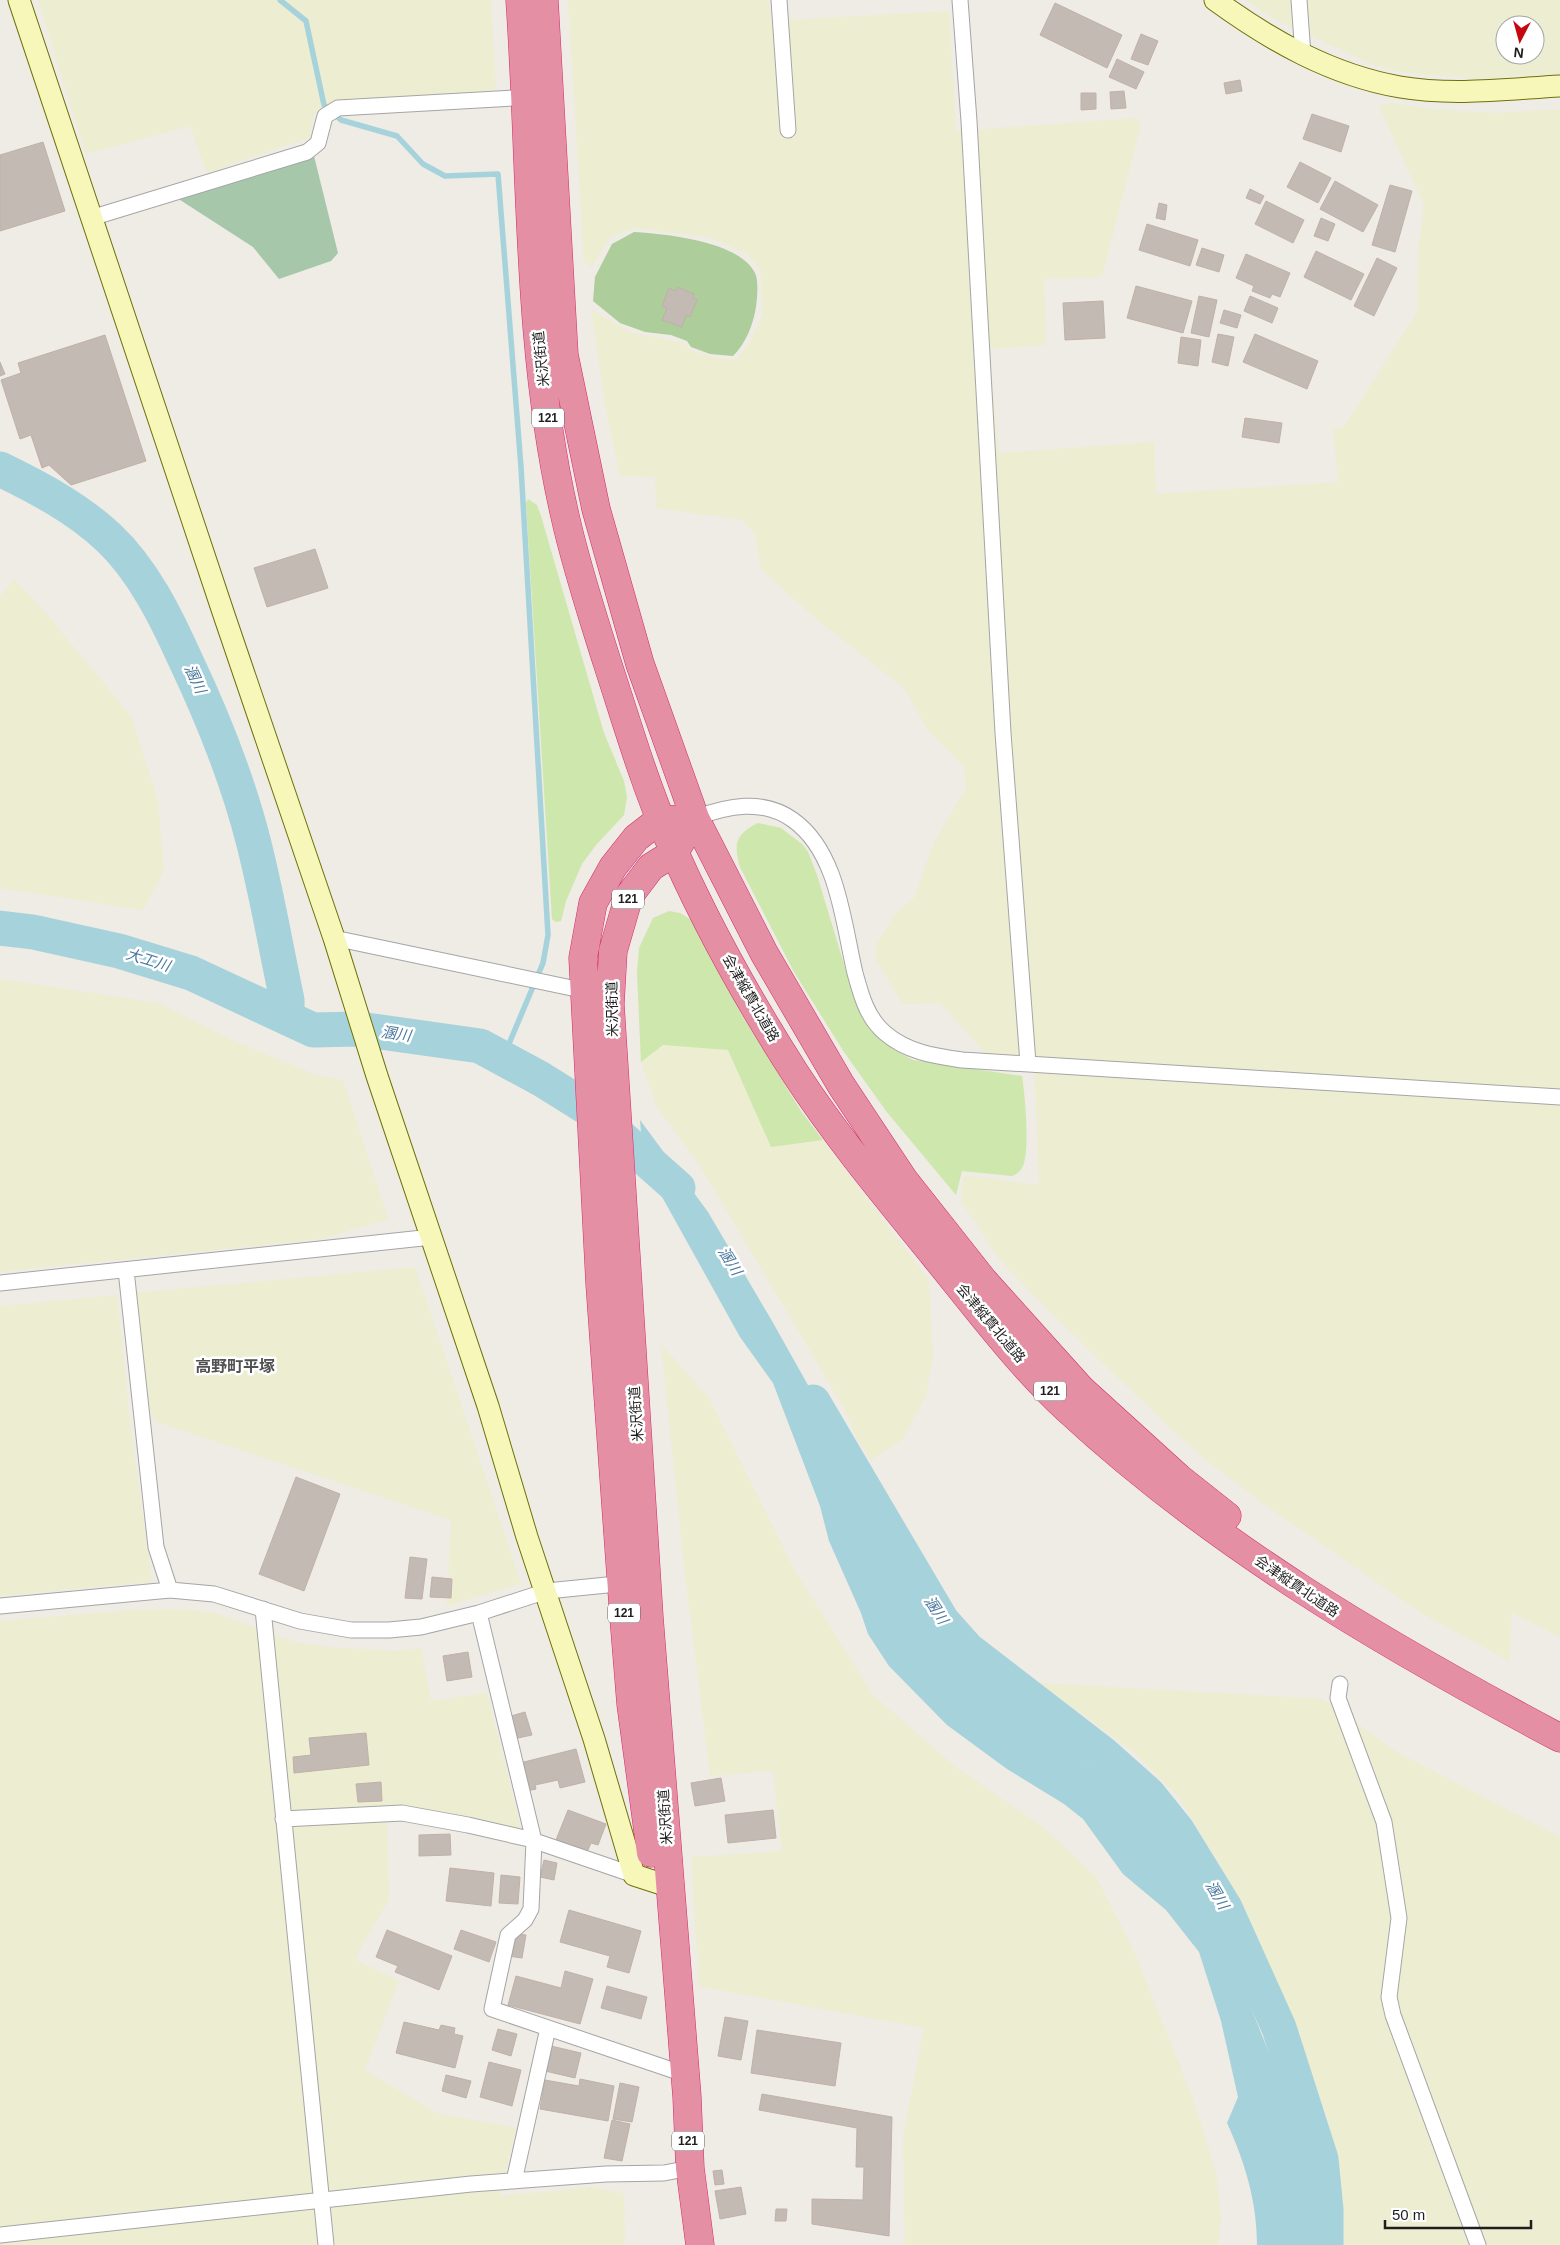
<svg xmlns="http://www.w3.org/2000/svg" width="1560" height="2245" font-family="Arial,'Noto Sans JP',sans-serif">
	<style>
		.farmland { fill: #ededd1; fill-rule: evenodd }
		.grass { fill: #cde7ac }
		.forest { fill: #adcd9b }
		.cemetery { fill: #a7c7aa }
		.water { fill: #a6d2db }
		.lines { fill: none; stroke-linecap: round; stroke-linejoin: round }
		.stream { stroke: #a6d2db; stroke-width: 5.5 }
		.river { stroke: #a6d2db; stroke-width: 35 }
		.building { fill: #c3bab4; stroke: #c0b1a8 }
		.street-casing { stroke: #a5a5a5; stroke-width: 17 }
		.secondary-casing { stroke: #6d7208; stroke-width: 23 }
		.highway-casing { stroke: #d52a6f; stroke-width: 29 }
		.street { stroke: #fff; stroke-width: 15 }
		.secondary { stroke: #f7f7ba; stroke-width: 21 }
		.highway { stroke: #e48fa4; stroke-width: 28 }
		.labels { text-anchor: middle; stroke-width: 5; stroke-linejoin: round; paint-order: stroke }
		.shield { fill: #fff; stroke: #626262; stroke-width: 1 }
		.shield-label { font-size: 12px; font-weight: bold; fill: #1e1e1e }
		.street-label { font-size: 14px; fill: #1e1e1e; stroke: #fff }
		.water-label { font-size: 15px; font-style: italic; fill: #48779c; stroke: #fff }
		.quarter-label { font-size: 16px; font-weight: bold; fill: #515151; stroke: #fff }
	</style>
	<rect width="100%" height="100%" fill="#efebe5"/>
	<path class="farmland" d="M38,0h453l5,90 -161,12 -21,12 -4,23 -103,36 -17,-47 -104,28z
		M568,0h201l2,21 178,-10 7,120 182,-13 2,10 -38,149 -58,2 2,66 -57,4 10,104 155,-11 2,52 182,-12 -5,-53 11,-2 73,-115 1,-58 6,-49 -45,-99 13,-3 37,6 69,4 62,-4v1528l-48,-24 -3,48 -89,-49 -149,-103 -60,-45 -44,-39 -121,-117 -46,-48 -39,-59 3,-26 75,10 -5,-128 -47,-2 -47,-52 -37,1 -28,-46 2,-14 17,-29 20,-17 20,-56 32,-53 -2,-22 -38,-40 -22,-39 -83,-65 -60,-54 -6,-34 -12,-15 -87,-12 -1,-31 -35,-1 -15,-71 -14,-96 39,23 53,11 9,8 27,8h18l13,-17 13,-28 -3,-46 -15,-15 -37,-16 -74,-9 -24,9 -18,30 -8,-5z
		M1246,0h314v74l-85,5 -72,-7 -32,-8 -100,-47zM1505,25h30v30h-30z
		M14,580l31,32 86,104 27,85 6,70 -21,39 -143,-22v-292z
		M0,979l159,24 70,36 90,37 24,4 45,139 -67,20 -321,33z
		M663,1045l65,5 43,97 52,-7 106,140 4,76 -7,39 -23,44 -32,21 -14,-21 -14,-33 -143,-240 -43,-59 -16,-45z
		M415,1267l106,316 -74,23 4,-86 -297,-99 -7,-21 -12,-107z
		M117,1295l13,128 22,159 -152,14v-290z
		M661,1344l48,54 85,171 79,126 84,73 86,59 53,50 36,70 62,154 22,71 5,47 -3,26h-313l-2,-108 21,-109 -225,-42 -8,-129 91,-6 -9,-80 -63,5 -26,-210z
		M143,1609h36l36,4 80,29 33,5 69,4 24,-3 10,53 56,-8 35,140 -135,-25 2,92 -28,47 -5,13 43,21 -34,89 72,43 79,15 -16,68 94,-9 30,7 1,51h-625v-624z
		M1040,1683l283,16 74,53 163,85v408h-220l1,-46 -14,-82 -84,-213 -64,-107 -45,-45z"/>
	<path class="grass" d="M528,499l9,6 4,11 63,217 20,48 3,16 -3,18 -28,30 -14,19 -16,37 -5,20 -5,1 -4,-3 -26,-416z
		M758,823l23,5 21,16 6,8 9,23 36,119 10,25 8,12 22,18 20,11 109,16c3,21 8,72 1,90 -3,6 -6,8 -11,10l-50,-5 -6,24 -70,-84 -42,-59 -50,-80 -54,-105c-7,-24 -4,-33 18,-44z
		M669,911l11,2 17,10 45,92 59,96 22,29 -52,7 -43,-97 -65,-5 -22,17 -4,-89 2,-25 14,-30z"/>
	<path class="forest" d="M634,232c32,2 105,9 121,41 4,8 2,26 1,34 -3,18 -10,36 -23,49l-23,-2 -19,-7 -4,-6 -16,-6 -26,-3 -25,-9 -27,-22 2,-24 17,-33z"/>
	<path class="cemetery" d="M314,156l24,97 -7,8 -52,18 -26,-32 -76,-49z"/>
	<path class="water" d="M640,1120l68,92 64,109 55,98 33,86 68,116 31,41 176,139 31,31 35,54 18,36 15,43 70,176 8,49 3,38 -3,17h-55c0,-43 -12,-83 -30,-122l11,-26 -17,-76 -22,-69 -33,-42 -43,-36 -40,-55 -19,-15 -57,-35 -60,-44 -58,-59 -21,-32 -7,-21 -32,-72 -9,-35 -47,-123 -33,-46 -79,-142 -17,-24z"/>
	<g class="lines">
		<path class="stream" d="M280,0l26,21 18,84 17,15 56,16 26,28 22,12 53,-2 23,293 27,468 -5,28 -40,95"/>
		<path class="river" d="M0,469c39,19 77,39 109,69 34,32 57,79 76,121 28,59 53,121 69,185 13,51 22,104 33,156v18
			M0,928l33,4 86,19 72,22 122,57 46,-1 121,17 61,33 48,30 89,79
			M813,1402l129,219 25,28 135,104 46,41 29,36 48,78 54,120 42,131 5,51v35"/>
	</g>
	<path class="building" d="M1055,3l67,32 -15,33 -67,-33z
		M1141,34l17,7 -10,24 -17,-6z
		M1117,59l27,13 -8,17 -27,-12z
		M1240,80l2,11 -16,3 -2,-11z
		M1124,91l2,17 -15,1 -1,-17z
		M1081,93h15v16l-15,1z
		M1312,114l37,12 -8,26 -38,-13z
		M43,142l22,69 -65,20v-76z
		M1300,162l31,16 -13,25 -31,-16z
		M1335,181l43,24 -15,27 -43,-23z
		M1390,185l22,6 -17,61 -23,-7z
		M1250,189l14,7 -4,8 -14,-6z
		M1266,201l38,19 -11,23 -38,-19z
		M1159,203l8,2 -2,15 -9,-2z
		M1321,218l14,6 -7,17 -14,-5z
		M1147,224l51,16 -8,26 -51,-16z
		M1202,248l22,7 -5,17 -23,-7z
		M1316,251l48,23 -13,26 -47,-23z
		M1246,254l44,19 -10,24 -8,-3 -2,4 -18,-7 2,-5 -18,-8z
		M1377,258l20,10 -23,48 -20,-10z
		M1136,286l56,15 -9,32 -56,-15z
		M678,287l16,7 -1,4 4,2 -7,17 -4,-2 -4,12 -20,-7 5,-12 -5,-2 7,-18 7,3z
		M1199,296l18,4 -8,37 -18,-4z
		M1250,296l28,12 -6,15 -28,-12z
		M1103,301l2,37 -40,2 -2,-37z
		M1224,310l17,5 -4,13 -17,-5z
		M1218,334l16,3 -6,29 -16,-4z
		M1255,334l63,27 -11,28 -64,-27z
		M105,335l41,126 -75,24 -22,-20 -7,3 -11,-33 -11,4 -19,-59 20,-7 -3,-10z
		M1181,337l20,3 -3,26 -20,-3z
		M0,362l5,12 -5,2z
		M1245,418l37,5 -3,20 -37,-6z
		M315,549l13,39 -61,19 -13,-39z
		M296,1477l44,17 -36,97 -45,-17z
		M410,1557l17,2 -5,40 -17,-1z
		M432,1577l20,2 -1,19 -21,-1z
		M468,1652l4,25 -25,4 -4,-25z
		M525,1712l7,23 -14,3 -7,-22z
		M366,1733l3,32 -75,8 -1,-16 18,-2 -2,-17z
		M576,1749l9,33 -25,6 -2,-8 -23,5 1,4 -9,2 -7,-28z
		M721,1778l4,23 -30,5 -4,-23z
		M381,1782l1,19 -24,1 -2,-18z
		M568,1810l38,14 -8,21 -7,-2 -4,9 -31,-12z
		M773,1810l3,28 -48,5 -3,-28z
		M450,1834l1,21 -32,1v-21z
		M544,1860l13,3 -3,17 -14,-3z
		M450,1868l44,5 -3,33 -45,-5z
		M501,1875l19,2 -2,27 -19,-1z
		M569,1910l72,21 -12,42 -22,-6 3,-11 -50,-14z
		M387,1930l65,26 -13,34 -44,-18 3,-6 -22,-9z
		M461,1930l35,12 -7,20 -35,-13z
		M511,1933l15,2 -4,23 -14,-2z
		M565,1971l28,8 -13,45 -72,-19 8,-29 45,12z
		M607,1986l40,11 -6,22 -40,-11z
		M725,2017l23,4 -7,39 -23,-4z
		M404,2022l35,8 2,-5 14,3 -1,6 9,2 -8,32 -59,-15z
		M498,2029l19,5 -6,22 -19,-6z
		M757,2030l84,13 -6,43 -84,-13z
		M551,2046l30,7 -6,25 -30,-7z
		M489,2062l32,8 -9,36 -32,-9z
		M446,2075l25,6 -5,17 -24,-7z
		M580,2079l34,7 -6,35 -68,-12 5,-29 34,6z
		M620,2083l19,4 -7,35 -19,-3z
		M762,2094l130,23 -3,119 -77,-12v-25l51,1 1,-33h-8l1,-39 -98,-18z
		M612,2120l18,4 -8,37 -18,-3z
		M722,2170l2,14 -9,1 -2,-14z
		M741,2187l5,27 -26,5 -5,-28z
		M776,2209h11l-1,12h-11z"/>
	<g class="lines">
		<defs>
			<path id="street" d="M779,0l9,130
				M960,0l9,121 34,612 25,330
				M1299,0l4,55
				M91,218l216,-66 11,-9 7,-27 13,-8 193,-11
				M695,818c32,-12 67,-20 98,2 45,32 50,102 62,153 6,22 12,45 30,60 22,19 49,23 77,27l598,37
				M334,938l252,53
				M126,1270l30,277 14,43
				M0,1283l432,-46
				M0,1606l170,-16 44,4 86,27 51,9h38l32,-3 58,-14 68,-22 80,-8
				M263,1609l63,636
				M479,1613l55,228 -3,68 -6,11 -17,15 -16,74 192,65
				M1340,1684l-2,14 46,124 15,96 -10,79 4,18 85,230
				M283,1819l119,-6 66,12 61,14 105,36
				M514,2181l34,-153
				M0,2235l471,-51 135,-10 58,-1 26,-5"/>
			<path id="secondary" d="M19,0l205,615 110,323 43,138 111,330 39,131 67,202 40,136 37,12
				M1215,0c55,40 116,75 185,87 53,9 107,2 160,-1"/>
			<path id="highway" d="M520,0c12,172 6,348 45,516 11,50 27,98 42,146 19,58 36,117 60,173 35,82 80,163 128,238 41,63 90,122 138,181 43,53 84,108 134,155 148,137 316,235 493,329
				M544,0l20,355 32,154 44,155 55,154 69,135 77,132 63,95 79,100 98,109 98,89 48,38
				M684,836l-9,16 -24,15 -22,29 -16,55 -3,53 39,613 38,480 3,71 10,77
				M651,1853l-20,-149 -7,-86 -24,-334 -17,-326 10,-55 20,-36 23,-29 18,-14 8,-3 18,-2"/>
		</defs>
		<use href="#street" class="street-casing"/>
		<use href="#secondary" class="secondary-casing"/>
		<use href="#highway" class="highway-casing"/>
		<use href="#street" class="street"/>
		<use href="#secondary" class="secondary"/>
		<use href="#highway" class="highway"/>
	</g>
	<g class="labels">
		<g class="shield">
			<rect x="532" y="408.5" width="32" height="19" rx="4"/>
			<rect x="612" y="889.5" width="32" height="19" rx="4"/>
			<rect x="1034" y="1381.5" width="32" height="19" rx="4"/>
			<rect x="608" y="1603.5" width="32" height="19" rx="4"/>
			<rect x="672" y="2131.5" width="32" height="19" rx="4"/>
		</g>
		<g class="shield-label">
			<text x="548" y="422">121</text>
			<text x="628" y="903">121</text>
			<text x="1050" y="1395">121</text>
			<text x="624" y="1617">121</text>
			<text x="688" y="2145">121</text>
		</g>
		<g class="street-label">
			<text transform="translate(541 359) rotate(-96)" y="5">米沢街道</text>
			<text transform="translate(751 998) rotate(60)" y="5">会津縦貫北道路</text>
			<text transform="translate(612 1009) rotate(-91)" y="5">米沢街道</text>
			<text transform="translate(991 1323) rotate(50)" y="5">会津縦貫北道路</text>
			<text transform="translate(636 1414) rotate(-94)" y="5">米沢街道</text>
			<text transform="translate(1297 1586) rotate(34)" y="5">会津縦貫北道路</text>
			<text transform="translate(665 1817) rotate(-94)" y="5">米沢街道</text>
		</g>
		<g class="water-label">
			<text transform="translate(195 679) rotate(65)" y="5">溷川</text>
			<text transform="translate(148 960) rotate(17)" y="5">大工川</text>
			<text transform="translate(396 1034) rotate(8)" y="5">溷川</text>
			<text transform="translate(730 1261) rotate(58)" y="5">溷川</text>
			<text transform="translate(936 1610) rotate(57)" y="5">溷川</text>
			<text transform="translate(1217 1895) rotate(60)" y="5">溷川</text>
		</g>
		<g class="quarter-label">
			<text x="235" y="1372">高野町平塚</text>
		</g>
	</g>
	<g transform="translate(1520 40) rotate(186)"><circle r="24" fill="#ffffff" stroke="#a5a5a5"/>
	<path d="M0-4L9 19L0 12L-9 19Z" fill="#c60712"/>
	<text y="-8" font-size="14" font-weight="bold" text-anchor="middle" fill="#1e1e1e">N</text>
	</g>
	<path d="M1385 2220v8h146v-8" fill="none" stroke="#1e1e1e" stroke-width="2.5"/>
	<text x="1392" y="2220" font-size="15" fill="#1e1e1e" stroke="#ffffff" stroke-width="4" paint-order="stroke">50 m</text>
</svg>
